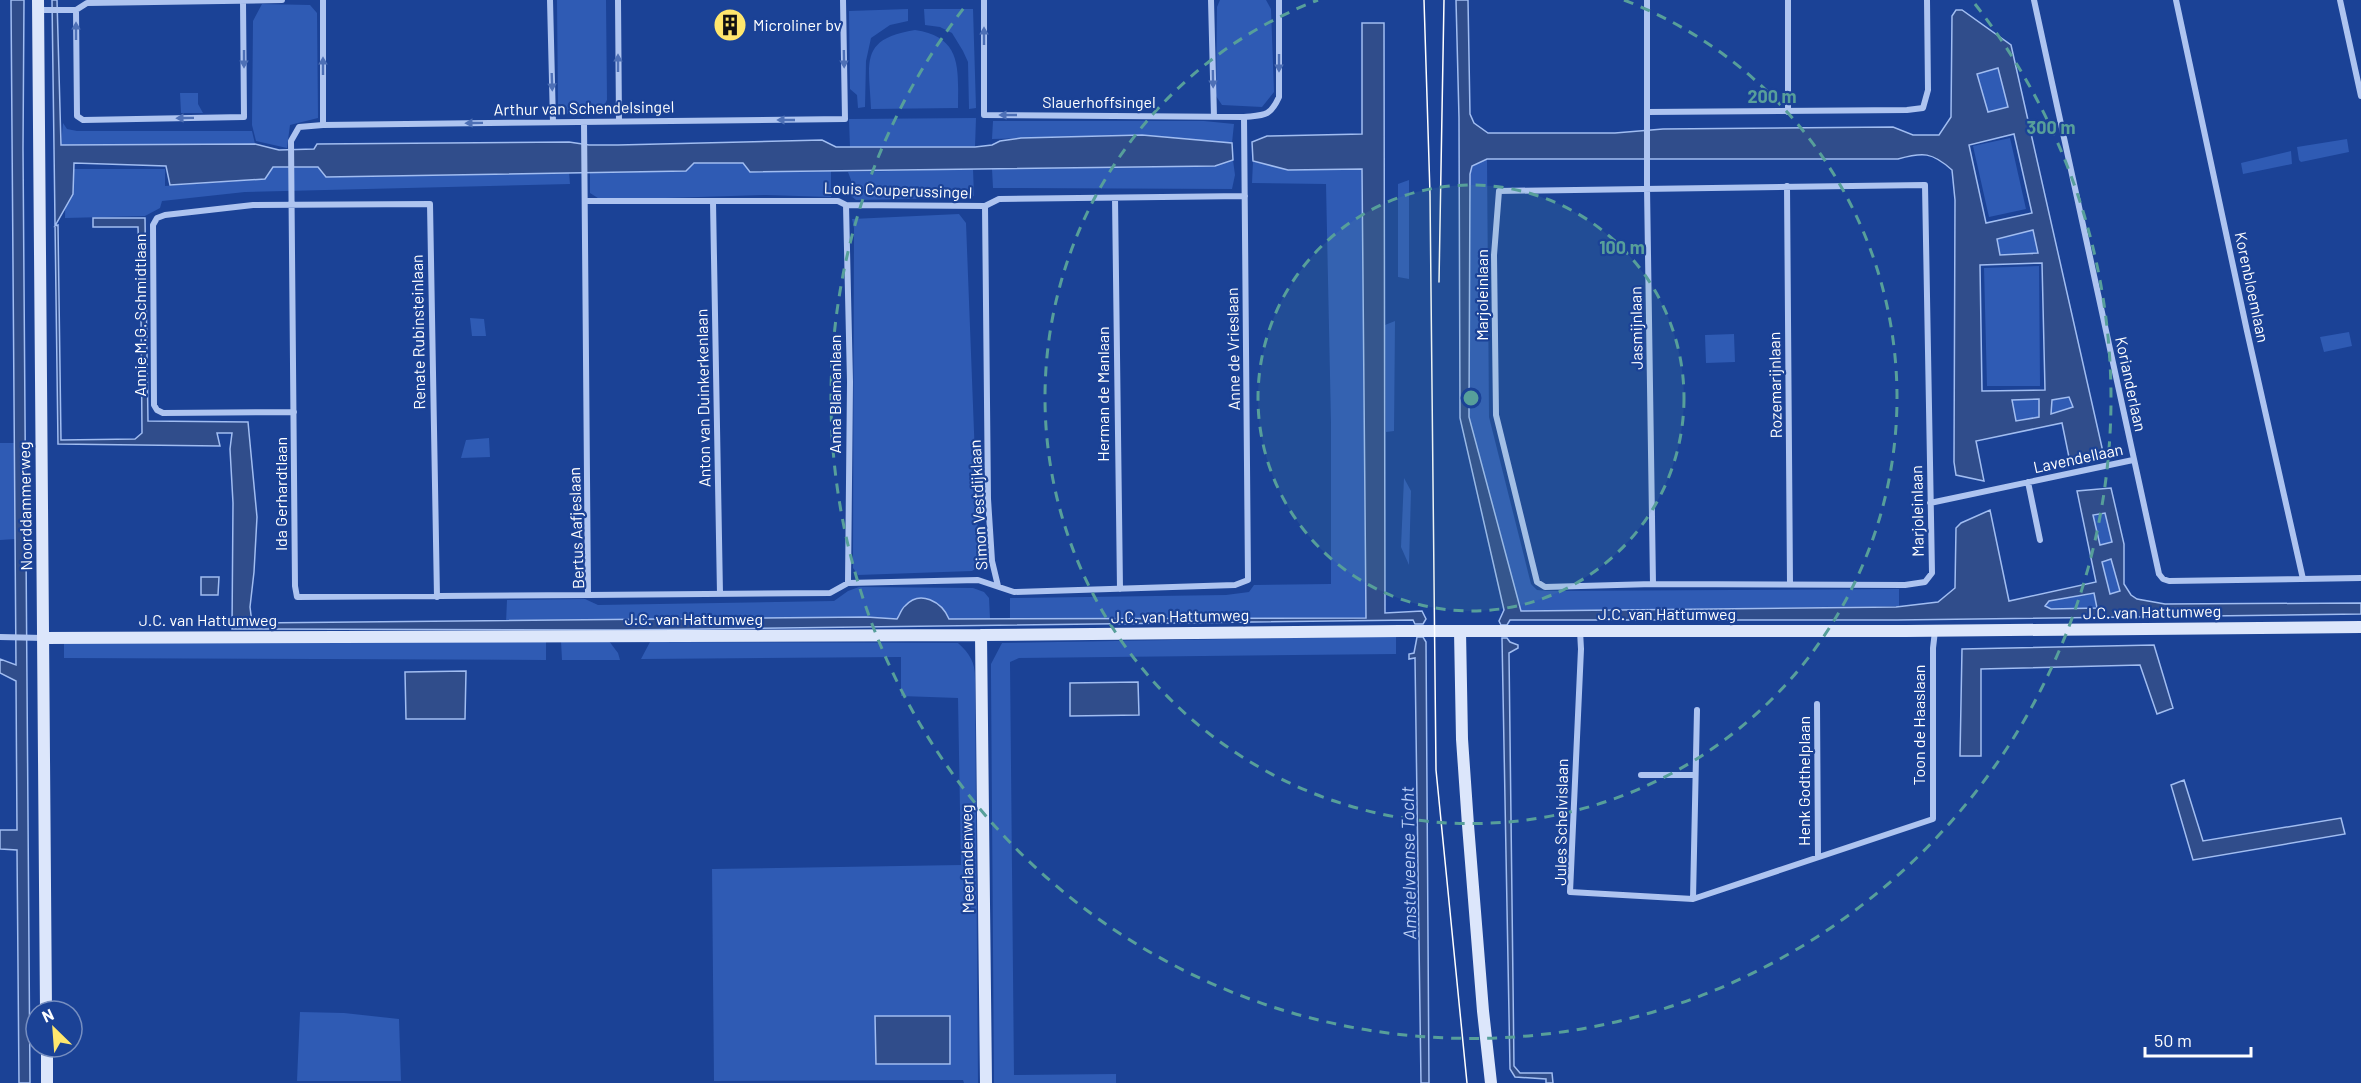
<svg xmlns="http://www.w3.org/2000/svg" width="2361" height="1083" font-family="Barlow,sans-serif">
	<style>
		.green { fill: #2f5bb4 }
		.water { fill: #304d8b; stroke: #a1bdf1; stroke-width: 1.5; fill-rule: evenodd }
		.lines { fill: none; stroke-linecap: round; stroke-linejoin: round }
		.street { stroke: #aec4f0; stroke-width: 6 }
		.secondary { stroke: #dce6fb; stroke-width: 12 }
		.tram { stroke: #fff; stroke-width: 1.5 }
		.oneway { fill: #4e70b6 }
		.ring { fill: none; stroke: #579f9a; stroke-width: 3; stroke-dasharray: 10 8 }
		.labels { text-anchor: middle; stroke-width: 4.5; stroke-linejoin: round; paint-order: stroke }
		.poi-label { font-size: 16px; fill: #fff; stroke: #1b4296; text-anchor: start }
		.street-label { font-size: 16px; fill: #fff; stroke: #1b4296 }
		.water-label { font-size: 18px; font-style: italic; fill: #bbcff6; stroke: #1b4296 }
		.centre { fill: #579f9a; stroke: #1b4296; stroke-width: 3 }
		.ring-label { font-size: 18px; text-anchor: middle; font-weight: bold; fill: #579f9a; stroke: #1b4296; stroke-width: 4.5; stroke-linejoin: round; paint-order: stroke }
	</style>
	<rect width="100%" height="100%" fill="#1b4296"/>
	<path class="green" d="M557,0h49l1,100c-10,21 -24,15 -44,13l-5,-7z
		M1220,0h46l5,9 3,83 -12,15 -40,-2 -6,-9 1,-89z
		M262,4l48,1 7,8 1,105 -28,7 -3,23 -31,-7 -4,-16 1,-104z
		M908,9v12l-18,4 -19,13 -5,23 -1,46 -7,1 -1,-13 -7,-6 -1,-78z
		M924,9h49l3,99 -7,1 -1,-47 -5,-11 -11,-18 -12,-6 -15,-2z
		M915,30c48,7 43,40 43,78l-87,1c-2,-47 -12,-70 44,-79z
		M1998,68l10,39 -20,5 -11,-38z
		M180,93h18v11l5,9h-22z
		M976,118l-1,29 -125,1 -1,-29z
		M993,121h211l30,3 -2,19 -90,-8 -150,4z
		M63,123l4,6 10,2h175l3,13 -194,1z
		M2010,138l16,71 -37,8 -16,-71z
		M2347,139l2,13 -48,10 -2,-2 -2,-13z
		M2291,151l1,13 -49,10 -2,-11z
		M1487,159l2,258 42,167 6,6 10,1 352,-2v17l-378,5 -52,-194 1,-243 2,-8z
		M1229,160h4l2,15 -3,14 -239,-1 -1,-19 223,-3z
		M1253,161l35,9 74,-1 5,450h-357v-21l216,-3 23,-3 5,-7 77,-1v-161l-5,-239 -74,-1z
		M694,163h49l8,9 80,-1v26l-65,-2 -165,5 -11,-7v-22h95z
		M273,167h45l8,10 243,-5 1,12 -325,8 -83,9 -2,7 -15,8 -80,2 1,-49h99v17l99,-7z
		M973,169l1,27 -11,2 -107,2 -5,-4v-16l-3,-8z
		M1409,180v99l-11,-2v-93z
		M959,214l7,9 13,339 -1,5 -6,4 -114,4 -5,-7v-9l1,-331 -2,-9z
		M2033,230l6,23 -39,2 -3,-16z
		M2039,266l1,120h-53l-3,-118z
		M470,318l14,1 2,17h-14z
		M1395,321l-1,110 -8,1 -1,-107z
		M2349,332l3,14 -28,6 -4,-15z
		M1734,334l1,28 -29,1 -1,-28z
		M2069,397l4,10 -22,7 1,-15z
		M2039,399v18l-24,4 -4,-21z
		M489,438l1,19 -29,1 5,-18z
		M0,443h14l1,96 -15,1z
		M1404,478l7,13 -2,74 -8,-18z
		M2105,512l7,31 -12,2 -8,-30z
		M2111,559l9,32 -10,3 -8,-32z
		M859,587l114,1 11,4 5,6 1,21h-41l-3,-7 -35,-11 -7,6 -6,12 -392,4 1,-23 78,-1 13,6 236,-4 14,-10z
		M2094,592l4,16 -47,1 -6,-3 4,-5z
		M1396,636v18l-377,4 -9,4 4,413 102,-1v9h-122l-3,-406v-13l11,-21z
		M546,641v19l-482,-2v-16z
		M561,641h48l9,12 2,7h-58z
		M650,642l308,1c12,11 17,19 17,35l3,405h-14l-1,-3 -249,1 -2,-212 249,-4 -3,-167 -57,-2v-39l-260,2z
		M300,1012l44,1 55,6 2,62h-104z"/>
	<path class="water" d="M11,0h13l-1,149 7,934h-11l-2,-233 -17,-1v-19h17l-1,-149 -16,-8v-14l16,6z
		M52,0h5l4,145 194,-1 24,6 35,-1 3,-5 252,-2 20,3h29l204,-5 14,7h139l17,-2 8,-4 21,-3 121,-3 90,8 1,17 -18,6 -465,6 -7,-9h-49l-8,8 -360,6 -8,-10h-45l-8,12 -95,6 -4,-19 -92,-3 -1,31 -18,32 3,-1 3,215 74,-1 7,-6 -1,-120 -3,-86h-45v-9h52l3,203 100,1 9,95 -3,55 -4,35 2,16 614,-6 31,2c3,-4 4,-10 8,-13 15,-17 37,-4 44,13l417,-1 -4,-449 -74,1 -35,-9 -1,-19 15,-6 95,-2v-111h22l1,590 37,-2 4,8 -3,5h-8l-2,-4 -790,10 -391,-1 1,-126 -3,-54 2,-16h-15l3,13 -162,-2z
		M1456,0h12l2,114 4,9 14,10h127l48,-4 230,-2 20,8h26l12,-18 1,-101 4,-6h6l49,35 92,407 -33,10 -8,-39 -86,18 8,40 -28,-6 -2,-13 1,-262 -3,-30c-20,-18 -29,-18 -54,-11h-411l-15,7 -2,8 -1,243 52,194 375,-4 42,-5 17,-14 1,-60 5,-5 29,-13 19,91 87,-19 -19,-91 34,-3 13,56v40l7,11 6,4 28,5 196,-1v11l-464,6h-387l-3,5h-6l-2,-4 5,-11 -44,-192 -1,-300zM1998,68l10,39 -20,5 -11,-38zM2014,134l18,79 -46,10 -17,-78zM2033,230l5,23 -38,2 -3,-16zM2042,263l3,127 -63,1 -2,-126zM2069,397l4,10 -22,7 1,-14zM2039,399v18l-23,4 -4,-21zM2105,513l7,29 -12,3 -7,-30zM2111,559l9,32 -10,3 -8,-32zM2094,593l3,15 -46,1 -6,-3 4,-5z
		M201,577h18l-1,18h-17z
		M1417,637h6l3,5 3,441h-8l-6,-425 -6,1v-5l5,-1z
		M1502,638h5l3,4 8,3v3l-9,5 5,413 6,7h32l1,10h-7v-4l-31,-2 -5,-8z
		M2154,645l19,63 -16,6 -17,-49 -159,4v87h-21l2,-107z
		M466,671l-1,48h-59l-1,-47z
		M1138,682l1,33 -69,1v-33z
		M2184,780l19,61 138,-23 4,16 -152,26 -22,-75z
		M875,1016h75v48h-74z"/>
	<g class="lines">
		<path class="street" d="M323,0v125
			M550,0l3,122
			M618,0l1,121
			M984,0v115l260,2c20,-2 26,0 35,-20v-97
			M1211,0l3,117
			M1647,0v188l6,396
			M1788,0v112
			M2034,0l125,574 4,5 6,2 192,-3
			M2176,0l71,331 56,248
			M2340,0l21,96
			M38,10h38
			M76,10l1,106 6,4 161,-3 -1,-116
			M76,10l11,-7 195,-3
			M1647,112l260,-2 16,-2 5,-18 -1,-90
			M584,122l4,473 242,-2 18,-10 86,-2 44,-1 36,12 221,-7 13,-5 -4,-463
			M1925,185l7,388 -7,9 -20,3 -252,-1 -108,3 -8,-5 -41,-167 -2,-160 5,-64z
			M1787,186l3,398
			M1115,198l5,391
			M586,201h252l8,4 139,1 14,-7 246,-3
			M713,202l7,392
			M846,205l4,177 -2,201
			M985,206l3,293 4,62 6,25
			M294,412l-131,1 -6,-3 -3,-5 -1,-180 4,-7 8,-3 88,-10 177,-1 7,393
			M2028,482l12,58
			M1930,503l203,-43
			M588,595l-291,2 -2,-11 -4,-445 8,-14 24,-2 522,-6 -2,-119
			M1580,631l1,18 -11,243 123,7 240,-80v-171l2,-17
			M0,637l43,1
			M1817,704l1,153
			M1641,775h54
			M1693,899l4,-189"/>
		<path class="secondary" d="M38,0l8,1011
			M1460,631l2,108 6,86 15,186 8,72
			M981,635l5,448
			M43,638l938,-3 419,-4h506l455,-4
			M47,1047v36"/>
		<path class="tram" d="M1424,0l6,194 6,576 31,313
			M1439,282l5,-282"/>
	</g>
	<defs><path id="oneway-solid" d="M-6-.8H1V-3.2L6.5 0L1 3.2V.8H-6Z" transform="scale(1.5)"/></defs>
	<g class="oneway">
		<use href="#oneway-solid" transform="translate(76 31) rotate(-90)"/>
		<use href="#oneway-solid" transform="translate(984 36) rotate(-90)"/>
		<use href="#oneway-solid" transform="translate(244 59) rotate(90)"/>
		<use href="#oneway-solid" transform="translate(844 59) rotate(89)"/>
		<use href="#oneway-solid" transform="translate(618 63) rotate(-90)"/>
		<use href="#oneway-solid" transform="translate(1279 63) rotate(90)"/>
		<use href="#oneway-solid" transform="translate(323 66) rotate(-90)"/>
		<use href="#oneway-solid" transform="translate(1213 79) rotate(89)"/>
		<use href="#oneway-solid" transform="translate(552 82) rotate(88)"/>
		<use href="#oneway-solid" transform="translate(1008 115) rotate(-180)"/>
		<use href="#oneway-solid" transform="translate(185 118) rotate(179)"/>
		<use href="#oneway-solid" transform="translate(786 120) rotate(180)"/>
		<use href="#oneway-solid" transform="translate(474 123) rotate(179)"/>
	</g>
	<circle cx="1471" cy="398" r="213" fill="#579f9a" fill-opacity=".12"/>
	<g class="ring">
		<circle cx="1471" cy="398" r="213"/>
		<path d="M1624 0A426 426 0 1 1 1318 0"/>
		<path d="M1975 4A640 640 0 1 1 967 4"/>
	</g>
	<defs>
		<symbol id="building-disc" viewBox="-11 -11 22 22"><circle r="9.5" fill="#ffe76d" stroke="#1b4296"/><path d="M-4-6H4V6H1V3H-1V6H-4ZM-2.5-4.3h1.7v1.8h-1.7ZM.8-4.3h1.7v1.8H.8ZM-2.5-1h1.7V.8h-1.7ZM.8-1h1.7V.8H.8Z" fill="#111"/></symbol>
	</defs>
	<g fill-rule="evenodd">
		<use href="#building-disc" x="711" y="6" width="38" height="38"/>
	</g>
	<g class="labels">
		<g class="poi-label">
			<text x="753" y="31">Microliner bv</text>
		</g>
		<g class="street-label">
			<text x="1099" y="108">Slauerhoffsingel</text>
			<text transform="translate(584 108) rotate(-1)" y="6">Arthur van Schendelsingel</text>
			<text transform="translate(898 190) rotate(2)" y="6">Louis Couperussingel</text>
			<text transform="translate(2252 287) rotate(78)" y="6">Korenbloemlaan</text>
			<text transform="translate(1482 295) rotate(-90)" y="6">Marjoleinlaan</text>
			<text transform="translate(140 315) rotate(-90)" y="6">Annie M.G. Schmidtlaan</text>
			<text transform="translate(1636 328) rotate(-91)" y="6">Jasmijnlaan</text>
			<text transform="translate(418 332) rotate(-91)" y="6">Renate Rubinsteinlaan</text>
			<text transform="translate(1233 349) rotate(-91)" y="6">Anne de Vrieslaan</text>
			<text transform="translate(2131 384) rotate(78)" y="6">Korianderlaan</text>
			<text transform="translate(1775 385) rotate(-91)" y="6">Rozemarijnlaan</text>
			<text transform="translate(835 394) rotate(-90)" y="6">Anna Blamanlaan</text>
			<text transform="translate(1103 394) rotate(-90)" y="6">Herman de Manlaan</text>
			<text transform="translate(703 398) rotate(-91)" y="6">Anton van Duinkerkenlaan</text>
			<text transform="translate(2078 458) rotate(-12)" y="6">Lavendellaan</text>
			<text transform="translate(281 494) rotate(-90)" y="6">Ida Gerhardtlaan</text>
			<text transform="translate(978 505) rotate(-93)" y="6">Simon Vestdijklaan</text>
			<text transform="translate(25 506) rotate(-91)" y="6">Noorddammerweg</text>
			<text transform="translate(1917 511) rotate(-91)" y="6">Marjoleinlaan</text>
			<text transform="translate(576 528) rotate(-92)" y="6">Bertus Aafjeslaan</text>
			<text transform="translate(2152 612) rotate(-1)" y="6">J.C. van Hattumweg</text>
			<text x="1667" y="620">J.C. van Hattumweg</text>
			<text transform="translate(1180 616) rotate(-1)" y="6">J.C. van Hattumweg</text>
			<text x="694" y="625">J.C. van Hattumweg</text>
			<text x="208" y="626">J.C. van Hattumweg</text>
			<text transform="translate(1919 725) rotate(-90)" y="6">Toon de Haaslaan</text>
			<text transform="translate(1804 781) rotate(-90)" y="6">Henk Godthelplaan</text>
			<text transform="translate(1561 822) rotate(-89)" y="6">Jules Schelvislaan</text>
			<text transform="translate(967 859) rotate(-91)" y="6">Meerlandenweg</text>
		</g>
		<g class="water-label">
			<text transform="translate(1409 863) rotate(-91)" y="6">Amstelveense Tocht</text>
		</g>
	</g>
	<circle cx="1471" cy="398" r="9" class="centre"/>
	<g class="ring-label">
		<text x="1772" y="103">200 m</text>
		<text x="2051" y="134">300 m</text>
		<text x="1622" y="254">100 m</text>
	</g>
	<g transform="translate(54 1029) rotate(335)"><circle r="28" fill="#1b4296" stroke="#768ec0" stroke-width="1.5"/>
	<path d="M0-4.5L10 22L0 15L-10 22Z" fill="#ffe76d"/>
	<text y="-9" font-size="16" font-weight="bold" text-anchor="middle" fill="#ffffff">N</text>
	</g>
	<path d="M2145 1047v9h106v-9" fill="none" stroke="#ffffff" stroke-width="3"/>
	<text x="2154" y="1047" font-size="18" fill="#ffffff" stroke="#1b4296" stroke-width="4.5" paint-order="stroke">50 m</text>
</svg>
